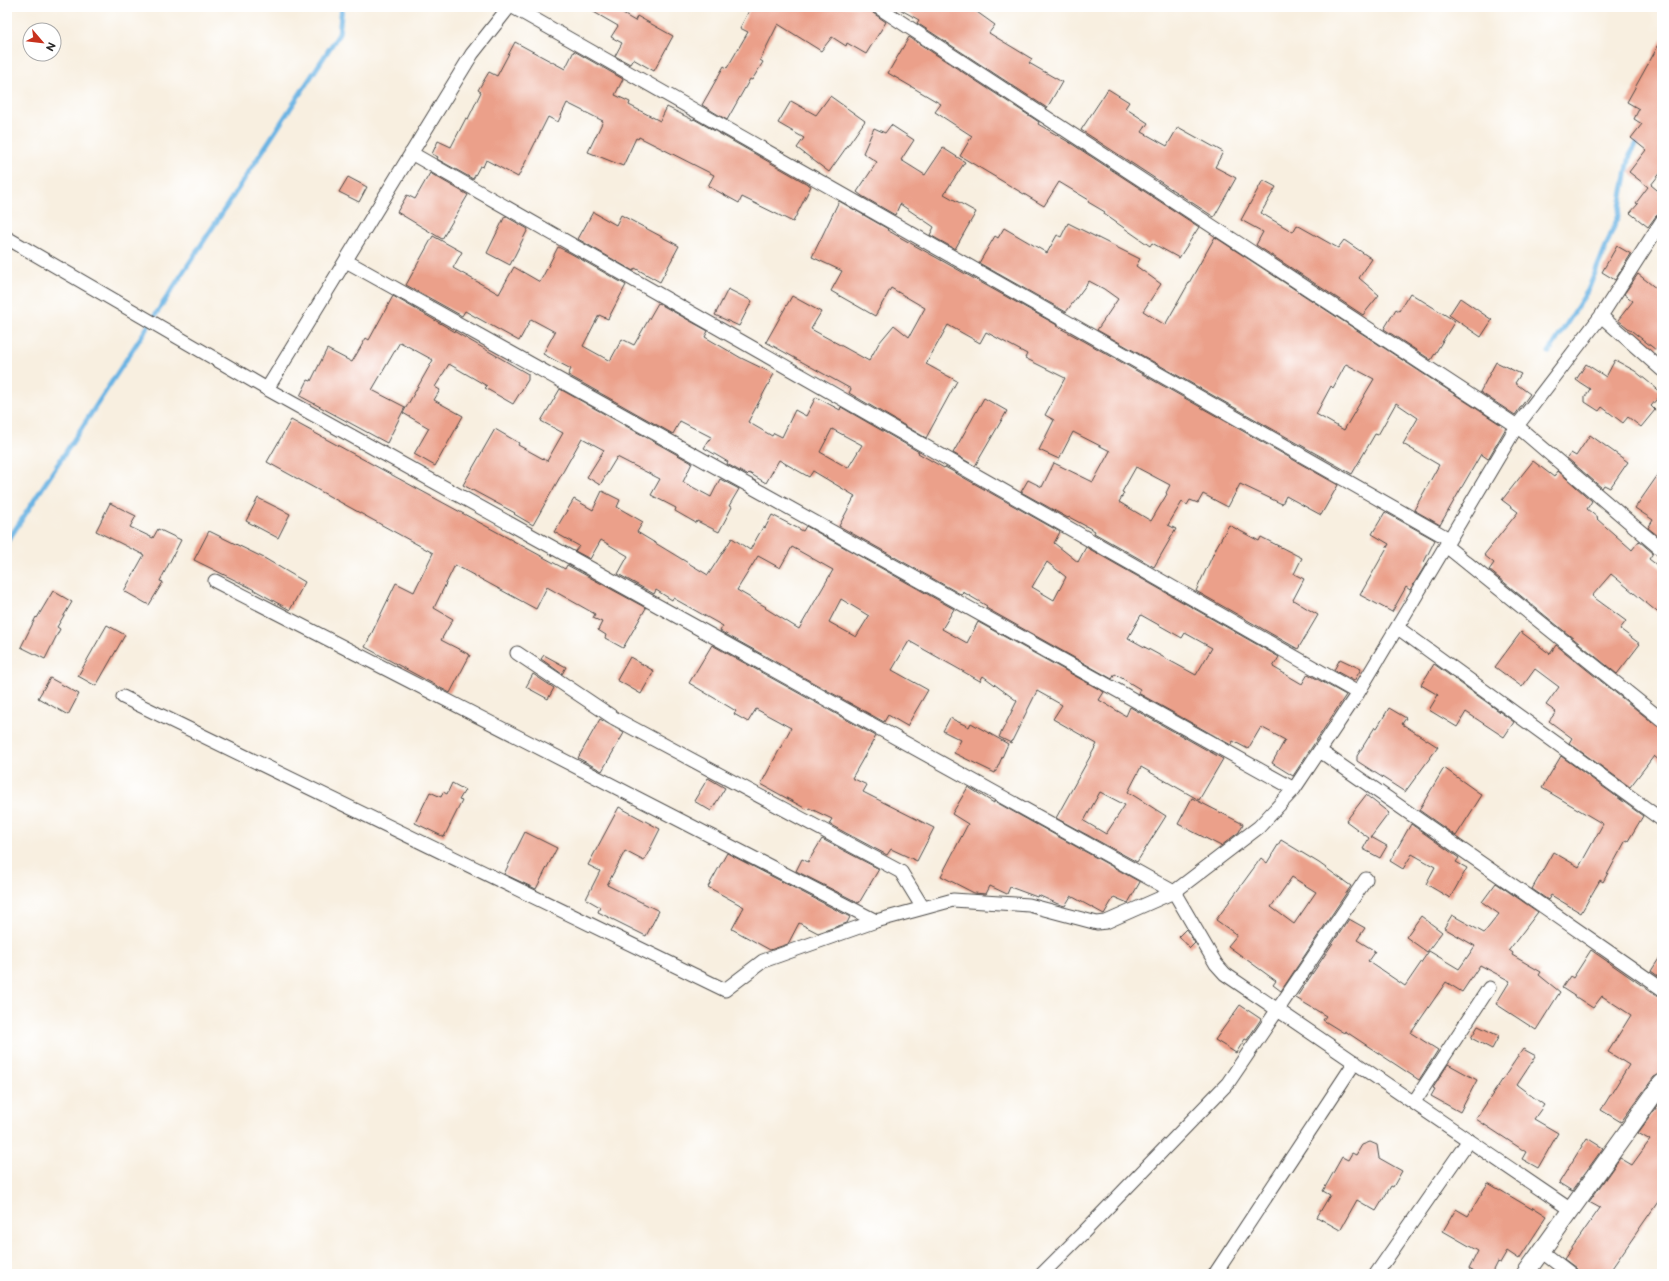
<svg xmlns="http://www.w3.org/2000/svg" width="1669" height="1281" font-family="'Balsamiq Sans',sans-serif">
	<style>
		.lines { fill: none; stroke-linecap: round; stroke-linejoin: round }
		.stream { stroke: #6ab4e3; stroke-width: 5 }
		.building { fill: #eba08a; fill-rule: evenodd }
		.minor-casing { stroke: #4a4846; stroke-width: 15 }
		.tertiary-casing { stroke: #4a4846; stroke-width: 19 }
		.minor { stroke: #fff; stroke-width: 13 }
		.tertiary { stroke: #fff; stroke-width: 17 }
	</style>
	<rect width="100%" height="100%" fill="#fff"/>
	<filter id="ink" filterUnits="userSpaceOnUse"><feTurbulence type="fractalNoise" baseFrequency=".025" numOctaves="2"/><feDisplacementMap in="SourceGraphic" scale="8" xChannelSelector="R" yChannelSelector="G"/><feConvolveMatrix kernelMatrix="1 2 1 2 8 2 1 2 1" color-interpolation-filters="sRGB"/></filter>
	<filter id="wash" filterUnits="userSpaceOnUse"><feTurbulence type="fractalNoise" baseFrequency=".012" numOctaves="4" result="noise"/><feDisplacementMap in="SourceGraphic" scale="16" xChannelSelector="R" yChannelSelector="G"/><feGaussianBlur stdDeviation="0.9" result="paint"/><feColorMatrix in="noise" values="0 0 0 0 0 0 0 0 0 0 0 0 0 0 0 0 0 1.4 0 .05"/><feComposite in="paint" operator="in"/></filter>
	<g filter="url(#wash)">
		<rect width="100%" height="100%" fill="#f8efe0"/>
		<g class="lines">
			<path class="stream" d="M1549,352l39,-62 30,-73 12,-62 10,-17
				M7,542l332,-508 3,-27"/>
		</g>
		<g id="blocks">
			<path class="building" d="M585,7h26l24,14 2,-5 36,20 -19,35 -21,-12 -3,5 -15,-8 7,-13 -11,-6 7,-11z
				M751,7h119l3,6 13,9 -20,32 -19,-11 -1,3 -14,-9 -11,14 -43,-27 -18,36 3,2 -11,18 -2,-1 -23,41 -25,-15 22,-39 3,2 21,-36 -8,-4z
				M896,7h74l25,18 -6,8 43,26 -3,4 33,19 -15,26 -130,-85 2,-3z
				M909,37l130,85 -1,2 34,20 127,83 -20,31 -27,-15 -2,3 -46,-32 1,-2 -17,-10 1,-2 -30,-18 -15,24 -84,-50 12,-20 -37,-24 6,-8 -53,-31z
				M1662,39v132l-11,14 11,9v19l-6,3 -8,11 -18,-14 8,-9 -2,-1 12,-16 -19,-15 17,-22 -15,-12 11,-14 -8,-5 5,-10 -12,-7z
				M515,42l50,27 9,-18 49,28 -8,16 15,7 -1,3 31,16 7,-14 26,13 1,-1 117,67 -18,36 -51,-25 -3,6 -31,-17 6,-11 -75,-38 -1,2 -2,-1 -13,28 -35,-14 15,-31 -36,-18 -9,19 -10,-5 -30,60 -32,-17 -3,7 -3,-1 -7,13 -36,-20 1,-2 -6,-3 6,-13 13,6 15,-29 2,1 13,-27 -3,-2 11,-18 8,4z
				M1108,89l21,13 -4,6 23,15 -6,9 25,14 11,-19 45,25 -8,15 21,11 -22,39 -133,-87z
				M830,96l35,25 -36,51 -32,-24 7,-10 -26,-15 13,-22 25,14z
				M891,125l23,15 -13,20 24,15 18,-27 22,14 -21,32 32,18 -21,37 -25,-14 4,-8 -34,-23 -5,11 -33,-19 -5,-4 20,-30 -14,-9 11,-25 11,5z
				M430,173l38,22 -26,44 -45,-27 10,-17 8,4z
				M348,177l19,10 -8,15 -20,-10z
				M1263,180l13,7 -15,26 32,19 4,-7 41,23 6,-8 28,19 -13,19 20,17 -16,20 -107,-70 7,-13 -22,-12z
				M839,201l49,28 -1,1 170,95 -1,1 28,15 254,144 -17,30 -35,-19 -4,8 -42,-20 -12,23 -25,-13 -5,9 -8,-3 -3,5 -5,-3 -14,23 8,4 -22,38 -60,-34 1,-2 -26,-14 -1,1 -47,-26 7,-12 14,7 12,-24 39,19 17,-31 -37,-19 -14,27 -20,-9 15,-30 -9,-5 20,-37 -40,-20 2,-4 -41,-22 -6,11 -32,-18 -22,39 31,17 -31,57 -77,-45 2,-4 -85,-47 26,-46 29,16 -10,17 58,32 10,-18 15,-18 15,12 16,-29 -34,-20 -16,28 -44,-25 11,-20 -30,-14zM1136,467l34,18 -4,8 1,1 -16,27 -32,-19 5,-9 -2,-1z
				M593,212l23,13 5,-10 58,31 -19,36 -25,-14 -2,3 -55,-32z
				M505,216l23,13 -18,36 -23,-12z
				M1068,223l72,36 -4,7 25,18 -18,27 22,14 50,-88 291,191 -18,31 -7,-5 -41,71 -26,-15 25,-45 -36,-21 15,-26 -22,-15 -18,32 -3,-1 -23,40 -255,-144 21,-31 -14,-10 -15,-8 -23,31 -87,-49 16,-27 3,2 6,-10 43,25 10,-18 4,2zM1346,364l28,15 -30,51 -28,-16 15,-28 2,2z
				M433,236l29,16 -9,16 46,26 15,-27 26,15 18,-35 12,6 56,32 -18,34 -9,-4 -16,31 27,15 12,-22 12,6 24,-42 50,28 -3,6 36,21 33,16 -26,48 24,14 2,-3 8,4 13,-27 11,6 10,-19 24,13 1,-3 78,45 -1,1 26,15 1,-1 115,65 -6,11 24,19 8,-15 193,110 -6,10 29,17 6,-10 38,21 -53,81 -21,-13 13,-23 -24,-13 -13,22 -15,-8 -2,4 -93,-52 2,-4 -25,-15 -3,5 -126,-71 1,-2 -24,-14 -1,3 -123,-69 16,-30 -42,-25 -4,6 -30,-17 -13,23 -17,-10 -2,2 -20,-11 1,-2 -24,-14 7,-11 -31,-16 -7,13 -105,-59 3,-6 -28,-15 12,-22 -24,-13 -12,22 -54,-30 -3,5 -56,-31zM832,429l30,16 -14,23 -28,-16zM1047,562l19,15 -12,23 -22,-13zM1141,615l41,23 3,-5 27,15 -16,27 -68,-37z
				M1617,246l14,8 -16,26 -13,-8z
				M1638,274l24,19v49l-6,8 -38,-30 15,-19 -9,-7z
				M728,289l24,12 -13,25 -24,-11z
				M1410,293l45,28 -24,39 -47,-31 12,-20 3,2z
				M393,296l135,78v6l-15,24 -28,-16 2,-2 -38,-22 -14,23 5,3 -6,10 29,16 -28,50 -21,-12 15,-26 -26,-15 30,-53 -33,-18 -28,48 33,17 -18,36 -87,-47 8,-16 3,1 16,-32 25,13 14,-24 3,2z
				M1460,298l32,22 -11,17 -32,-22z
				M1615,360l20,11 27,22 -11,13 4,4 -14,17 -13,-10 -5,6 -21,-16 -3,4 -14,-9v-5l5,-8 -14,-9 10,-16 20,13z
				M1496,362l25,12 -6,9 15,11 -15,21 -35,-23z
				M560,389l132,74 -9,19 28,15 9,-18 19,10 -10,17 3,1 -13,25 -22,-11 -1,2 -21,-12 1,-3 -25,-13 9,-16 -43,-22 -17,28 -13,-8 17,-27 -22,-12 -49,87 -19,-11 1,-1 -52,-28 32,-56 24,14 -1,2 29,16 16,-28 -22,-12z
				M984,398l23,13 -32,55 -22,-13z
				M291,420l274,149 2,-4 79,43 -23,40 -18,-10 1,-3 -8,-5 4,-8 -9,-4 2,-4 -48,-27 -11,22 -81,-44 -21,43 19,11 -12,21 29,15 -20,38 -85,-46 31,-64 18,9 19,-39 -166,-91z
				M1590,435l38,27 -18,26 -6,-3 -2,3 -35,-30 4,-5 5,3z
				M1533,461l21,16 4,-6 34,30 -5,8 11,9 -1,1 35,31 7,-9 14,12 -4,6 13,10v47l-51,-42 -19,22 34,25 -6,8 20,15 -23,30 -128,-104 5,-7 -10,-8 34,-43 -16,-12z
				M1662,469v70l-14,-11 5,-8 -18,-12z
				M602,491l18,9 -3,7 26,15 -6,10 71,43 24,-37 18,12 13,-23 2,1 7,-13 31,16 3,-5 148,83 -12,20 25,14 11,-21 126,70 -5,8 27,16 4,-9 93,52 -24,41 -58,-33 -13,25 38,24 -29,46 -81,-44 41,-74 -44,-25 9,-14 -25,-14 -26,52 -12,-6 18,-36 -34,-25 -3,5 -71,-40 -17,29 36,20 -21,36 -19,-11 -4,7 -164,-91 3,-5 -50,-28 -1,2 -16,-10 -2,4 -36,-20 10,-18 -27,-16 -11,19 -15,-8 4,-5 -25,-14 20,-33 19,11zM792,547l41,23 -34,59 -34,-21 1,-1 -29,-17 21,-34 22,12zM841,599l28,17 -13,21 -27,-15zM1100,792l25,13 -19,29 -22,-13z
				M258,498l32,16 -12,24 -32,-17z
				M110,503l26,13 -6,11 23,11 5,-9 23,11 -21,41 3,1 -14,23 -25,-14 20,-36 -48,-24z
				M1385,512l50,28 -11,22 2,2 -16,26 -4,-3 -14,25 -32,-17 29,-51 -17,-10z
				M1229,525l30,16 2,-4 41,21 -8,16 10,5 -11,21 25,15 -20,34 -102,-58 21,-45z
				M209,531l55,27 41,24 -15,28 -41,-23 -55,-27z
				M53,591l19,11 -15,25 3,2 -15,30 -24,-12 15,-30 1,1z
				M107,625l18,10 -29,51 -18,-10z
				M1521,632l29,22 6,-9 101,81 5,2v35l-8,-7 -24,31 -61,-44 3,-5 -23,-17 7,-9 -10,-7 13,-18 -24,-18 -13,18 -27,-20z
				M712,645l164,91 -24,42 15,7 -4,7 71,36 -17,33 -26,-12 -4,6 -58,-31 3,-5 -23,-11 -1,2 -47,-26 30,-56 -35,-19 -8,13 -14,-8 2,-3 -47,-28z
				M544,655l22,12 -4,7 -21,-15z
				M630,657l24,14 -13,23 -24,-14z
				M1340,659l21,10 -7,12 -20,-11z
				M1434,664l80,58 -10,15 -38,-25 -9,15 -28,-17 9,-15 -17,-10z
				M533,674l21,14 -6,11 -22,-12z
				M50,678l29,16 -11,21 -30,-17z
				M1389,708l17,10 -4,6 36,23 -33,45 -48,-31v-5l18,-29 2,1z
				M950,718l19,9 2,-4 37,21 -13,29 -41,-20 7,-13 -18,-9z
				M600,719l24,14 -22,38 -24,-13z
				M1561,756l82,60 -15,25 -2,-1 -23,42 -3,-2 -19,33 -30,-18 -3,5 -16,-11 21,-37 26,15 24,-43 -61,-36z
				M1444,768l38,27 -26,41 -37,-26z
				M708,778l17,10 -14,23 -17,-10z
				M452,783l13,7 -6,10 3,1 -18,36 -29,-14 15,-31 11,5 2,-5 4,2z
				M968,787l26,16v-2l146,81 -12,21 -14,-6 -10,17 -33,-18 -6,10 -7,-2 -20,-9 -1,2 -27,-10 -3,7 -17,-8 -4,8 -12,-1 -33,-17 27,-52 -16,-10z
				M1366,795l23,18 -18,24 16,9 -7,12 -17,-9 6,-11 -23,-17z
				M1192,798l51,26 -4,8 -18,14 -43,-22z
				M619,807l41,22 -16,32 -19,-10 -18,34 52,26 -13,25 -48,-24 2,-5 -14,-8 14,-28 -12,-6z
				M1411,824l48,34 -3,4 11,6 -17,30 -24,-14 9,-17 -23,-13 -9,15 -13,-8z
				M525,832l32,16 -21,41 -32,-15z
				M822,839l57,30 -20,34 -63,-32 6,-12 6,3z
				M1281,840l38,23 32,23 -70,105 -8,-6 3,-4 -48,-35 9,-11 -21,-15 45,-62 6,5zM1292,877l24,15 -22,32 -23,-17z
				M727,853l123,64 -3,6 -29,10 -19,-10 -11,21 -18,6 -38,-21 12,-22 -36,-20z
				M1496,883l42,29 -29,38 4,3 -1,2 29,17 -2,3 21,17 -24,38 -40,-26 14,-23 -30,-16 -18,27 -16,-10 -35,51 27,17 -19,30 -74,-49 -1,2 -21,-13 3,-4 -30,-18 53,-79 16,9 -8,12 18,11 -7,10 37,25 24,-35 30,18 16,-23 -31,-18 8,-13 32,18 15,-19 -17,-12z
				M1421,916l21,16 -15,20 -21,-15z
				M1186,929l9,14 -5,5 -11,-12z
				M1591,950l66,46 5,1v76l-8,4 -33,45 -20,-12 28,-45 -21,-13 23,-37 -29,-19 -9,12 -31,-20 8,-12 3,2z
				M1662,954v25l-11,-8z
				M1240,1005l21,14 -14,21 -2,-1 -9,14 -21,-13z
				M1478,1026l21,10 -7,13 -21,-11z
				M1523,1049l13,7 -19,29 27,20 -10,14 24,14 -20,35 -16,-9 4,-7 -50,-33z
				M1448,1064l29,16 -17,32 -29,-16 4,-7 -2,-1z
				M1662,1100v96l-54,78h-29l-3,-6 -12,-9 36,-51 -11,-6 31,-44 12,7 18,-25 -12,-7z
				M1587,1138l16,10 -31,43 -13,-8z
				M1370,1142l7,3 2,13 23,13 -9,16 -2,-1 -15,25 -19,-11 -17,30 -23,-13 13,-22 -7,-4 19,-34 6,3 4,-7 4,2 6,-10z
				M1488,1183l44,26 1,-2 14,9 -28,43 -12,-8 -7,12 -3,-1 -6,12h-13l-9,-5 9,-18 -35,-20 13,-22 12,7z"/>
		</g>
	</g>
	<g filter="url(#ink)">
		<use href="#blocks" fill-opacity="0" stroke="#4a4846" stroke-width="1"/>
		<g class="lines">
			<defs>
				<path id="minor" d="M513,7l936,532
					M878,7l639,419 145,124
					M411,153l947,540
					M7,238l260,151 907,503 42,72 9,10 346,236
					M346,261l948,528
					M1601,316l61,54
					M267,389l205,-335 37,-47
					M1446,546l216,174
					M215,581l661,340
					M1398,628l264,192
					M517,653l97,65 287,154 22,36
					M123,697l602,293 38,-29 113,-40 77,-21 76,5 68,18 9,-1 68,-30 85,-65 35,-38 64,-96 159,-267 84,-110 61,-95
					M1320,751l342,238
					M1414,1102l75,-114
					M1541,1251l30,23
					M1042,1274l40,-40 146,-151 138,-204
					M1215,1274l140,-212
					M1376,1274l93,-134"/>
				<path id="tertiary" d="M1525,1274l137,-191"/>
			</defs>
			<use href="#minor" class="minor-casing"/>
			<use href="#tertiary" class="tertiary-casing"/>
			<use href="#minor" class="minor"/>
			<use href="#tertiary" class="tertiary"/>
		</g>
	</g>
	<rect width="1669" height="1281" fill="none" stroke="#fff" stroke-width="24"/>
	<g transform="translate(42 42) rotate(118)"><circle r="19" fill="#ffffff" stroke="#aaaaaa"/>
	<path d="M0-3L7 15L0 10L-7 15Z" fill="#c8321e"/>
	<text y="-6" font-size="11" font-weight="bold" text-anchor="middle" fill="#2b2b2b">N</text>
	</g>
</svg>
